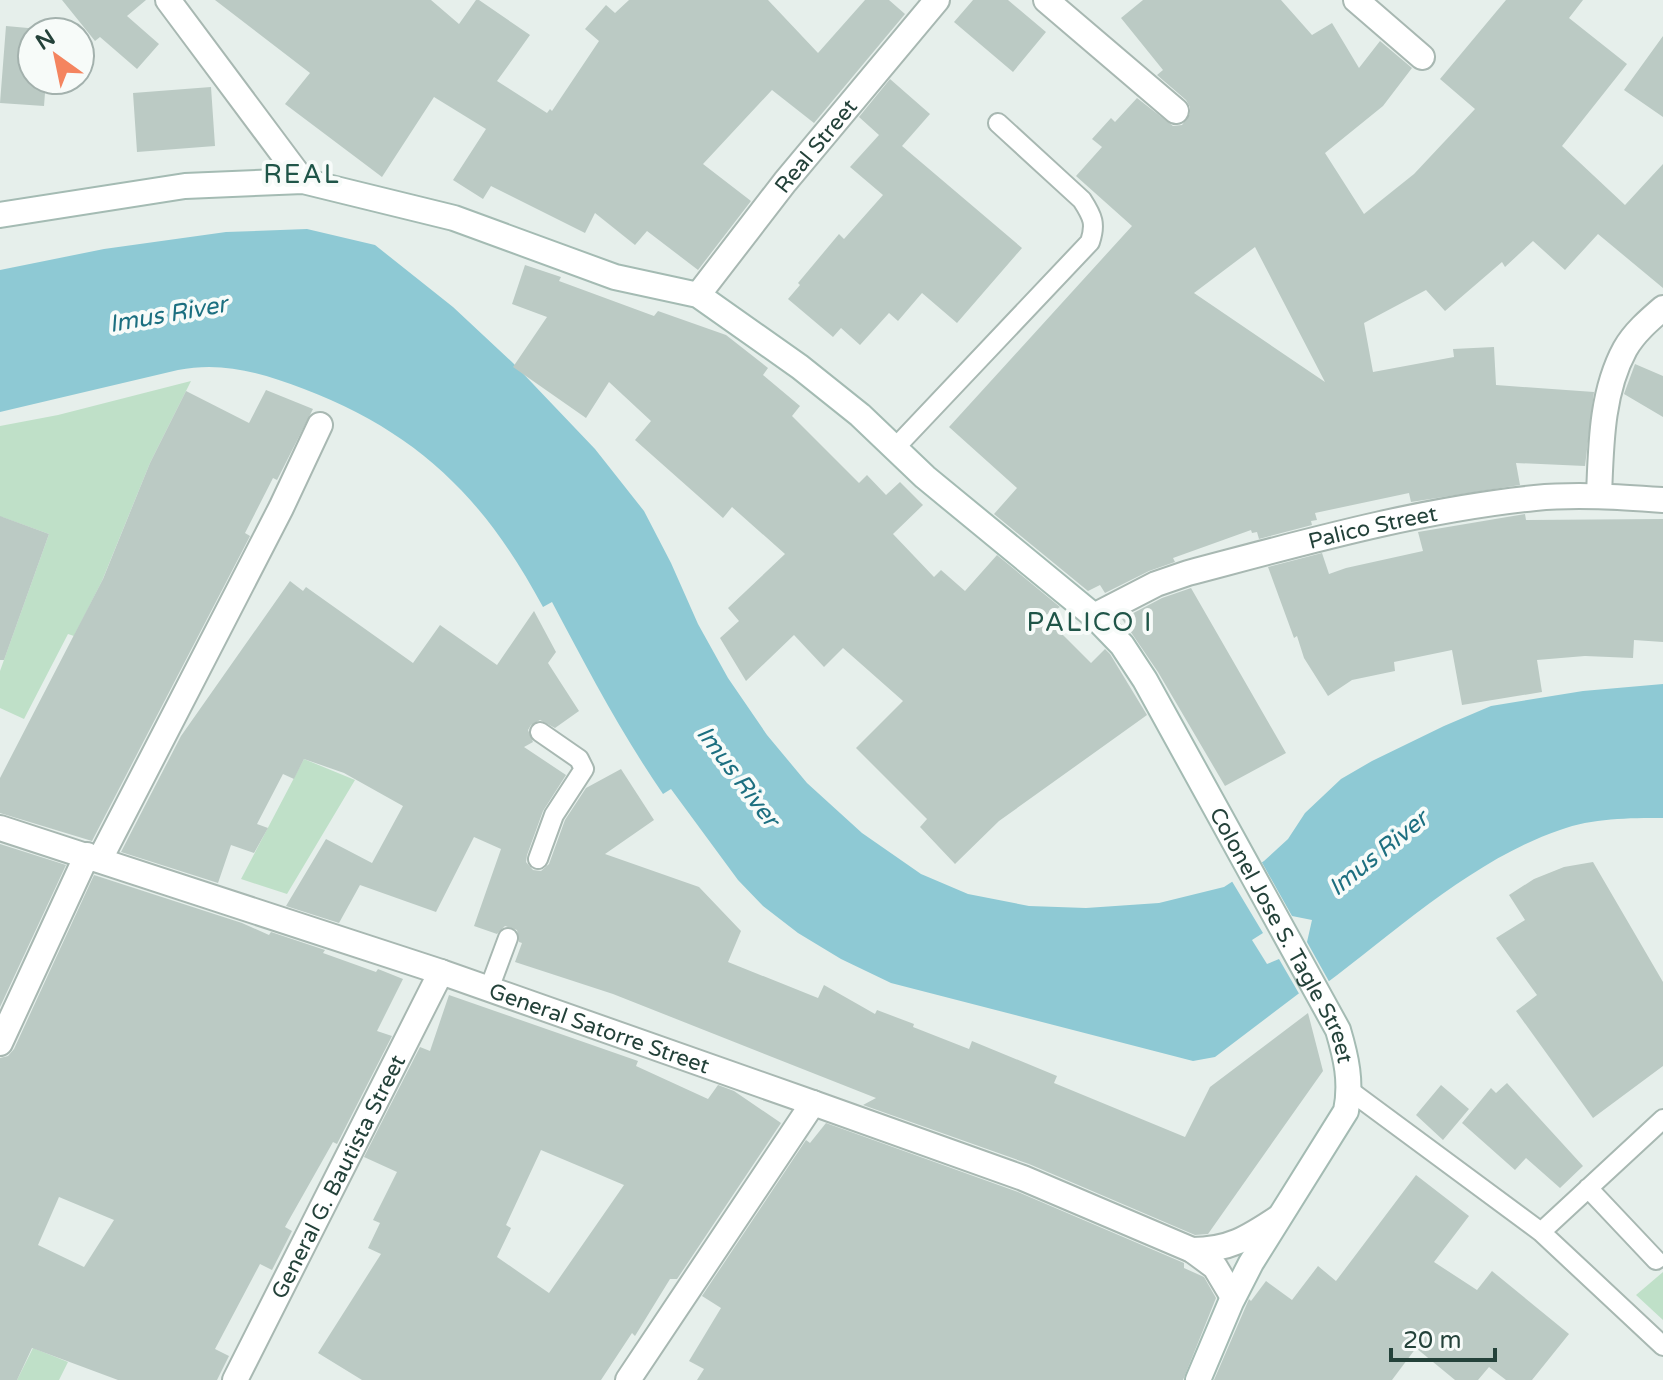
<svg xmlns="http://www.w3.org/2000/svg" width="1663" height="1380" font-family="'Varela Round',sans-serif">
	<style>
		.green { fill: #bfe0c8 }
		.water { fill: #8ec9d4 }
		.pier { fill: #e6efeb }
		.building { fill: #bbcac4; fill-rule: evenodd }
		.lines { fill: none; stroke-linecap: round; stroke-linejoin: round }
		.service-casing { stroke: #a8b8b2; stroke-width: 22 }
		.minor-casing { stroke: #a8b8b2; stroke-width: 28 }
		.tertiary-casing { stroke: #a8b8b2; stroke-width: 28 }
		.secondary-casing { stroke: #a4bbb3; stroke-width: 28 }
		.service { stroke: #fff; stroke-width: 18 }
		.minor { stroke: #fff; stroke-width: 24 }
		.tertiary { stroke: #fff; stroke-width: 24 }
		.secondary { stroke: #fff; stroke-width: 24 }
		.labels { text-anchor: middle; stroke-width: 8; stroke-linejoin: round; paint-order: stroke }
		.street-label { font-size: 22px; fill: #24423a; stroke: #f7fbf9 }
		.water-label { font-size: 24px; font-style: italic; fill: #1c6f80; stroke: #f7fbf9 }
		.quarter-label { font-size: 26px; letter-spacing: 2px; fill: #1f5548; stroke: #f7fbf9 }
	</style>
	<rect width="100%" height="100%" fill="#e6efeb"/>
	<path class="green" d="M191,381l-41,82 -48,118 -28,55 -6,-2 -44,85 -24,-11v-37l49,-137 -47,-17 -2,4v-95l58,-11z
		M304,759l51,21 -68,114 -46,-15z
		M1663,1272v48l-27,-25z
		M33,1348l35,14 -9,18h-42z"/>
	<path class="water" d="M307,229l68,16 78,62 60,56 82,86 49,62 27,52 27,61 30,54 39,57 40,48 55,50 59,41 47,20 61,12 57,2 73,-5 65,-16 40,-26 24,-22 17,-26 36,-34 31,-18 72,-35 47,-20 92,-15 80,-7v134c-34,0 -71,0 -103,12 -91,31 -171,108 -248,164l-6,-6 -91,69 -22,4 -302,-78 -50,-24 -43,-26 -35,-27 -25,-26 -67,-91 -8,5c-42,-61 -76,-126 -111,-192l-9,5c-58,-108 -124,-174 -239,-218 -42,-16 -81,-28 -126,-19l-178,42v-142l104,-21 122,-17z"/>
	<path class="pier" d="M1260,859l32,57 20,4 -5,22 24,43 -18,13 -7,-4 -5,3 -22,-38 -12,5 -15,-24 11,-7 -33,-55z"/>
	<path class="building" d="M62,0h84l-19,16 32,28 -22,25 -37,-32 -5,4z
		M215,0h216l28,24 17,-24h3l51,35 -33,46 50,32 3,-4 2,2 47,-70 -14,-12 21,-24 9,8 14,-13h139l50,53 47,-53h24l16,14 -91,109 -42,-33 -69,74 48,37 -53,69 -51,-39 -12,14 -40,-32 -10,20 -94,-47 -8,13 -30,-19 33,-51 -52,-32 -52,80 -97,-73 25,-31z
		M973,0h35l38,32 -33,40 -59,-50z
		M1143,0h138l31,35 20,-12 27,45 21,-27 32,27 -29,38 -58,47 39,61 50,-40 61,-65 -35,-30 66,-79h77l-14,18 58,46 -65,82 63,59 38,-41v124l-65,-54 -33,36 -32,-29 -28,26 -3,-5 -57,49 -19,-21 -62,33 9,49 81,-15 -1,-8 41,-2 2,38 98,7 -9,74 -69,-3 4,22 -109,17 -2,-9 -94,20 2,7 -6,1 1,4 -53,14 -2,-7 -5,1 -1,-3 -78,28 2,4 -26,9 -44,22 -5,-8 -12,6 -94,-77 23,-26 -68,-61 183,-201 -56,-50 26,-29 -10,-8 19,-21 4,4 22,-24 36,28 9,-1 8,-11v-7l-4,-7 -29,-25 6,-5 -42,-52zM1255,247l70,135 -131,-89z
		M6,26l44,4v2h-18v48h14l-2,26 -44,-3z
		M1663,36v81l-39,-27z
		M890,79l40,35 -28,32 120,102 -65,75 -35,-30 -24,28 -9,-8 -29,32 -19,-17 -8,9 -45,-38 12,-14 -2,-2 41,-49 5,5 39,-44 -33,-28 29,-32 -20,-18z
		M211,87l4,59 -78,6 -4,-59z
		M525,265l36,12 -2,4 95,35 4,-5 68,24 42,33 -5,7 37,31 -8,10 67,67 8,-8 19,20 14,-13 23,23 -30,29 41,43 7,-7 24,21 32,-36 63,52 -16,9 47,47 14,-14 5,5 37,61 -148,106 -44,43 -35,-37 7,-8 -71,-71 47,-47 -60,-53 -19,19 -30,-32 -48,46 -26,-43 19,-17 -11,-13 57,-54 -53,-47 -9,11 -88,-78 16,-19 -42,-39 -23,36 -73,-51 34,-50 -35,-13z
		M1635,364l28,12v41l-39,-23z
		M266,390l47,19 -36,71 -4,-2 -28,55 5,3 -158,305 -92,-28v-35l103,-199 47,-116 36,-72 63,32z
		M1525,514l1,6 137,-1v123l-29,-2 -1,18 -48,-2 -48,4 5,32 -80,13 -10,-55 -58,12 1,9 -43,9 -24,16 -24,-38 -7,-22 -3,2 -26,-71 54,-14 7,21 17,-6 77,-17 -5,-19z
		M0,516l49,18 -45,126h-4z
		M290,581l13,10 3,-4 107,76 27,-38 57,40 37,-54 22,41 -8,11 31,48 -24,17 -15,-8 -9,5 -3,5 5,12 -9,5 42,28 -23,36 -16,44 -1,7 7,8 8,1 8,-7 16,-44 21,-32 35,-19 33,51 -49,34 94,33 42,44 -13,31 90,36 6,-13 51,29 2,-4 37,14 -1,3 56,22 3,-8 85,35 -3,7 131,54 25,-50 98,-74 15,58 -115,163 -13,1 -166,-71 -166,-59 13,-7 -263,-104 -98,-32 7,-19 -3,-1 -2,-12 -12,-4 -8,8 -23,-8 27,-77 -27,-12 -38,75 -76,-27 -21,38 -53,-17 40,-67 46,24 31,-57 -59,-33 -40,-14 -10,20 -11,-5 -26,50 11,4 -14,25 -23,-8 -13,38 -97,-31 60,-116z
		M1191,588l95,165 -61,33 -67,-114 -36,-53 40,-21z
		M0,844l66,21 -66,142z
		M1593,862l70,120v84l-70,52 -77,-107 21,-16 -41,-57 29,-18 -16,-25 25,-16 30,-12z
		M94,875l148,48 27,12 2,-3 54,18 -2,3 53,19 2,-3 25,10 -26,52 15,5 -55,108 -4,-2 -48,85 7,4 -20,39 -12,-6 -45,85 14,7 -12,24h-99l-86,-32 -15,32h-17v-322l8,-2 6,-7zM59,1197l55,23 -30,47 -46,-22z
		M449,995l189,66 -2,5 72,33 10,-14 16,6 47,32 -104,156h-7l-35,57 -3,-3 -31,47h-239l-44,-27 63,-99 -13,-6 12,-25 -7,-3 24,-48 -33,-15 56,-110 10,4zM541,1150l83,35 -75,108 -52,-36 14,-29 -5,-3z
		M1507,1083l76,83 -23,22 -34,-30 -11,12 -53,-47 29,-35 5,5z
		M1441,1085l28,24 -26,31 -27,-25z
		M826,1123l192,69 166,71v5l20,9 12,21 -33,82h-486l7,-11 -15,-8 32,-53 -19,-12 104,-156 4,3z
		M1416,1175l53,41 -35,46 43,28 15,-19 77,63 -37,46h-26l-17,-13 -11,13h-23l-39,-32 -24,32h-178l35,-81 2,2 15,-20 26,19 26,-34 18,15z"/>
	<g class="lines">
		<defs>
			<path id="service" d="M895,448l195,-206c6,-18 3,-25 -8,-42l-84,-77
				M538,859l16,-44 30,-46 -5,-10 -39,-27
				M489,989l19,-51
				M1349,1090l192,142
				M1663,1119l-122,113 122,114
				M1588,1188l68,72"/>
			<g id="minor">
				<path d="M168,0l135,181"/>
				<path d="M1046,0l130,111"/>
				<path d="M1356,0l66,57"/>
				<path id="s1" d="M698,295l87,-113 152,-182"/>
				<path d="M1599,496c2,-49 2,-103 26,-147 9,-16 24,-29 38,-41"/>
				<path d="M100,859l181,-351 39,-83"/>
				<path d="M0,1043l87,-188"/>
				<path id="s2" d="M235,1380l206,-408"/>
			</g>
			<g id="tertiary">
				<path id="s3" d="M1094,616l62,-32 32,-11c114,-30 229,-63 347,-75 42,-4 85,-1 128,2"/>
				<path id="s4" d="M0,828l441,144 372,131 210,75 169,72 23,17 18,30"/>
				<path d="M1192,1250c37,0 56,-12 86,-32"/>
				<path d="M628,1380l185,-277"/>
			</g>
			<g id="secondary">
				<path id="s5" d="M0,215l185,-29 118,-5 151,37 161,59 83,18 102,72 60,48 65,62 169,139 28,29 23,35 193,350c8,27 14,52 8,81l-95,152 -20,39 -33,78"/>
			</g>
		</defs>
		<use href="#service" class="service-casing"/>
		<use href="#minor" class="minor-casing"/>
		<use href="#tertiary" class="tertiary-casing"/>
		<use href="#secondary" class="secondary-casing"/>
		<use href="#service" class="service"/>
		<use href="#minor" class="minor"/>
		<use href="#tertiary" class="tertiary"/>
		<use href="#secondary" class="secondary"/>
	</g>
	<g class="labels">
		<g class="street-label">
			<text dy="8" stroke="none"><textPath href="#s1" startOffset="190">Real Street</textPath></text>
			<text dy="8" stroke="none"><textPath href="#s3" startOffset="294">Palico Street</textPath></text>
			<text dy="8" stroke="none"><textPath href="#s5" startOffset="1600">Colonel Jose S. Tagle Street</textPath></text>
			<text dy="8" stroke="none"><textPath href="#s4" startOffset="632">General Satorre Street</textPath></text>
			<text dy="8" stroke="none"><textPath href="#s2" startOffset="228">General G. Bautista Street</textPath></text>
		</g>
		<g class="water-label">
			<text transform="translate(168 314) rotate(-10)" y="8">Imus River</text>
			<text transform="translate(738 776) rotate(53)" y="8">Imus River</text>
			<text transform="translate(1378 853) rotate(-39)" y="8">Imus River</text>
		</g>
		<g class="quarter-label">
			<text x="302" y="183">REAL</text>
			<text x="1090" y="631">PALICO I</text>
		</g>
	</g>
	<g transform="translate(56 56) rotate(327)"><circle r="38" fill="#f7fbf9" stroke="#a3b1ad" stroke-width="2"/>
	<path d="M0-6L14 30L0 20L-14 30Z" fill="#f4845f"/>
	<text y="-12" font-size="22" font-weight="bold" text-anchor="middle" fill="#24423a">N</text>
	</g>
	<path d="M1391 1348v12h104v-12" fill="none" stroke="#24423a" stroke-width="4"/>
	<text x="1403" y="1348" font-size="24" fill="#24423a" stroke="#f7fbf9" stroke-width="6" paint-order="stroke">20 m</text>
</svg>
